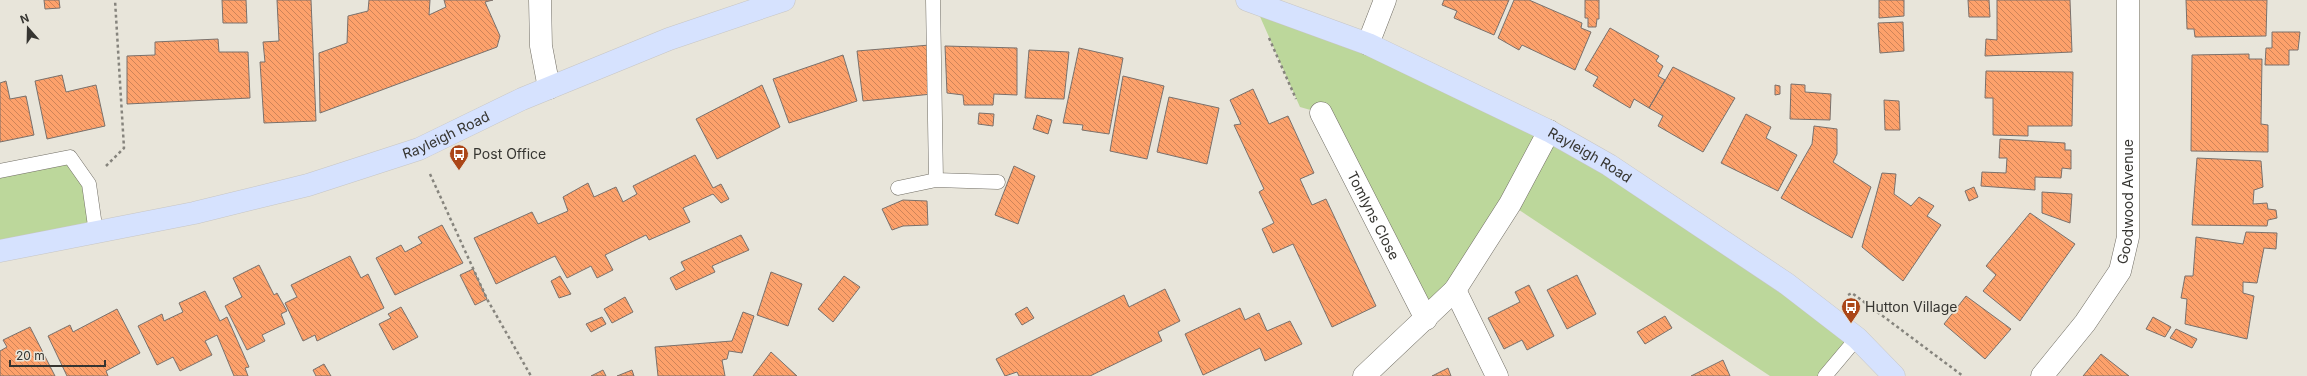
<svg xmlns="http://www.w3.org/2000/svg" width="2307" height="376" font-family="Inter,sans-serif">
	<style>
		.grass { fill: #bcd79b }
		.building { fill: url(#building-back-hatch); stroke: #7a716c }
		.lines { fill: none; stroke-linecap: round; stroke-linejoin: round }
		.service-casing { stroke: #716e65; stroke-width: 15 }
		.minor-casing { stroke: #716e65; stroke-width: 23 }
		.primary-casing { stroke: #c7c6c5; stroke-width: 23 }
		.path { stroke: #86847d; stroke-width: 2.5; stroke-dasharray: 3 3; stroke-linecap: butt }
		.service { stroke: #fff; stroke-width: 14 }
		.minor { stroke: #fff; stroke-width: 22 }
		.primary { stroke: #d6e2fe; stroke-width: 22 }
		.labels { text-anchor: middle; stroke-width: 3.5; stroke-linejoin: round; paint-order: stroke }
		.street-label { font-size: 14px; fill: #363531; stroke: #e8e5da }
		.poi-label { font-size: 14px; fill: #363531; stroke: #e8e5da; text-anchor: start }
	</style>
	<defs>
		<pattern id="building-back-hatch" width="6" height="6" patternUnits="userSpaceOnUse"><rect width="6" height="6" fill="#fda16b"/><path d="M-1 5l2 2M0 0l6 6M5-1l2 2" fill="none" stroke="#ce8459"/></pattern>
	</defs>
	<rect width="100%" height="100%" fill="#e8e5da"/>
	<path class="grass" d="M1254,3l295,128 308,207 -32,38h-55l-260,-172 -84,115 -105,-206 -21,-6z
		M70,157l19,27 7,49 -96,18v-80z"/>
	<path class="building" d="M44,0h15l1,8 -15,1z
		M222,0h24l1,23h-24z
		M277,0h34l5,121 -52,2 -4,-61h5l-2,-20 16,-1z
		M369,0h61l-1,15 17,-8 -2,-7h49l-8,2 15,34 -3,11 -177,66 -1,-60 28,-10 1,-27 20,-5z
		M1444,0h65l-15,35 -40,-17 3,-7 -15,-6z
		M1514,0h15l53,23 -1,5 10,4 -16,38 -53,-25 -3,5 -21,-12z
		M1585,0h14v19h-2l-1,8h-8v-9h-3z
		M1879,0h25v16l-25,2z
		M1968,0h21l1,17h-21z
		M1997,0h73l2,52 -87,4 1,-17 11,1z
		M2186,0h81l-1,36 -71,1 -1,-8h-7z
		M1903,22l1,29 -24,2 -2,-30z
		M1610,28l49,28 -3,5 7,5 -5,10 7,4 -16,28 -15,-9 -4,9 -37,-22 5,-9 -13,-7z
		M2272,32h28l-2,18h-9v15h-24l1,-17h6z
		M218,39l1,13h29l2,46 -123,6v-48l28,-1v-13z
		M930,45l2,49 -69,7 -6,-50z
		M945,46l72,2v47l-23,-1 -1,11h-29l-1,-10 -16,-2z
		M1079,48l44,10 -14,76 -27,-4 1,-5 -20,-2z
		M1029,50l40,2 -5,47 -39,-1z
		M2249,54v5h13l-1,65 7,1v27l-77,-1 1,-96z
		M843,55l14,46 -68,22 -16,-44z
		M1673,67l62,31 -32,54 -45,-26 5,-10 -14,-8z
		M1986,71l87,1 -1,54h-44v10l-35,-1v-37h-8z
		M62,75l4,17 30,-7 9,41 -58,13 -12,-58z
		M1123,76l41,10 -17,73 -37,-8z
		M6,81l4,18 16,-3 8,39 -34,7v-59z
		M1791,84l14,1v7l26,2 -1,26 -40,-1z
		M762,85l18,42 -63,32 -21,-40z
		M1775,85l5,1v8l-5,1z
		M1253,89l16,35 19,-8 26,57 -14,6 12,26 14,-6 50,107 -44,21 -39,-83 -20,9 -11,-24 12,-6 -15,-31 5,-3 -30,-64 7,-1 -11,-24z
		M1169,97l50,11 -12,56 -50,-12z
		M1884,100l15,1 1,29h-15z
		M979,113l15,1 -1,12 -15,-2z
		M1746,114l25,13 -5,11 31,17 -19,36 -57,-28z
		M1037,115l15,5 -4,14 -15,-5z
		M1814,126l23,3v25l-4,8 38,25 -19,51 -71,-40 31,-54z
		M2000,139l65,4v7h6v19l-9,-1 -1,10 -26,-1v13l-54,-4 1,-14 24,1 1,-15h-8z
		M695,155l18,33 8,-4 8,15 -8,4 -8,-9 -30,14 7,14 -41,18 -3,-5 -41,20 8,15 -16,8 -6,-12 -24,12 -12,-22 -59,28 -22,-46 58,-26 6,12 30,-13 -5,-14 25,-14 6,14 22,-10 7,15 14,-8 -4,-8z
		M2197,158l64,3 2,26 -9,3 -1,14 14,-1 1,6 8,1 1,8 -9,2 -1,6 -75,-1z
		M1014,166l21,10 -17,48 -23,-9z
		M1882,173l14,1 -2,20 17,12 8,-9 15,9 -7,10 14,9 -38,56 -41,-34z
		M1974,187l4,10 -9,4 -4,-10z
		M2042,192l30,2 -2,29 -28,-10z
		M903,200l24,1 1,24 -25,1 -11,4 -10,-21z
		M2030,213l45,31 -55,77 -37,-30 13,-16 -10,-9z
		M442,225l21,38 -68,32 -19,-37 25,-13 4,7 17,-9 -4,-6z
		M2246,232l31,1 -1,16 -12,-1 -7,35 -14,-1v11l11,3 -7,43 -62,-15 2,-25 -6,-1 4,-22h8l3,-39 47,7z
		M741,235l8,15 -37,16 3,6 -39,18 -6,-12 15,-8 -4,-8z
		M350,256l11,22 7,-4 16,34 -67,33 -2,-6 -12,6 -18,-38 12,-6 -6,-12z
		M259,265l15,30 3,-2 10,18 -6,3 4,10 -23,11 3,6 -18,9 -22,-44 17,-9 -9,-19z
		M473,269l14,30 -12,6 -15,-30z
		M771,272l31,12 -14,42 -31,-11z
		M1577,275l19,39 -29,15 -20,-39z
		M560,276l11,18 -12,4 -8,-17z
		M844,276l16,11 -27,35 -15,-13z
		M1529,285l25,51 -27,14 -5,-10 -18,9 -16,-31 32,-16 -5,-10z
		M1165,289l15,32 -22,11 4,9 -72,35h-71l-2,-4 -12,4 -9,-17 128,-64 5,12z
		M205,291l15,30 7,-4 22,50 -4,1 3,8h-14l-17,-41 -12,6 7,14 -32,16 -7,-14 -16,8 -19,-39 24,-12 2,7 19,-9 -4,-9z
		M1966,296l45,33 -26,30 -41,-35z
		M625,297l8,15 -21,11 -8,-14z
		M401,307l17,30 -25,13 -14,-26 12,-6 -3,-4z
		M1027,307l7,11 -12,7 -7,-11z
		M1240,308l5,12 14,-7 8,18 23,-10 12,23 -37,17 -5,-13 -57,27 -18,-41z
		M117,309l23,44 -34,18 2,5h-41l-19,-40 22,-11 3,7z
		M743,312l11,4 -12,37 -13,-2 -2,8 -5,1 3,16h-67l-3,-29 77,-6z
		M1665,316l7,12 -27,16 -8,-12z
		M602,317l4,7 -15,8 -5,-8z
		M2153,317l18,10 -6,10 -19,-8z
		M30,327l25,49h-55v-25l7,-4 -4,-7z
		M2176,329l21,10 -5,9 -22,-10z
		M771,352l26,24h-44z
		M2101,354l28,22h-46z
		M1723,360l7,16h-39z
		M324,364l7,12h-15l-3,-6z
		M1448,368l3,8h-19z
		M603,370l3,6h-15z
		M632,370l2,6h-17z"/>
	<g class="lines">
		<defs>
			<path id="service" d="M933,0l3,180
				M0,171l70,-14 19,27 7,49
				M898,188l38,-8 62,2
				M1825,376l32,-38"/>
			<g id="minor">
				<path d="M540,0l1,46 8,42"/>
				<path d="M1368,44l17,-44"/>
				<path id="s1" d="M1321,113l105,206"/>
				<path d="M1455,290l42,86"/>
				<path d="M1364,376l91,-86 55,-86 39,-73"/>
				<path id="s2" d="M2042,376l43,-53 35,-52 8,-34v-237"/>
			</g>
			<g id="primary">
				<path id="s3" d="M1247,0l121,44 181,87 60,34 178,119 70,54 37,38"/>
				<path id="s4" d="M0,251l194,-38 114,-28 111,-36 103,-50 147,-60 115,-39"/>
			</g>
		</defs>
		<use href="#service" class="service-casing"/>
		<use href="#minor" class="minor-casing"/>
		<use href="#primary" class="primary-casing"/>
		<path class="path" d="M1269,38l27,61
			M106,166l18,-18 -9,-148
			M430,174l57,125 44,77
			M1848,295l4,-2 111,83"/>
		<use href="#service" class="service"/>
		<use href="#minor" class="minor"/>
		<use href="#primary" class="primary"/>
	</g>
	<defs>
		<symbol id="bus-pin" viewBox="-11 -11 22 30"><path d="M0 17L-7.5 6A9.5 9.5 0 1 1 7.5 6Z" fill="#ab4618" stroke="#e8e5da"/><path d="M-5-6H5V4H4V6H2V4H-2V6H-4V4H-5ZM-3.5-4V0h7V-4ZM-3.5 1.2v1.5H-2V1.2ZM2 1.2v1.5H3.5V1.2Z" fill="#fff"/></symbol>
	</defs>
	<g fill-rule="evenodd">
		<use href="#bus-pin" x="448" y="143" width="22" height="30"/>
		<use href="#bus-pin" x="1840" y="296" width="22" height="30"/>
	</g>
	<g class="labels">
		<g class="street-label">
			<text dy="5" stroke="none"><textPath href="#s4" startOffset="462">Rayleigh Road</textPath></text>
			<text dy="5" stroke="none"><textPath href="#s3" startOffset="377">Rayleigh Road</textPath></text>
			<text dy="5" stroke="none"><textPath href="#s2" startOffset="201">Goodwood Avenue</textPath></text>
			<text dy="5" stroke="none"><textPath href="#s1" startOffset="115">Tomlyns Close</textPath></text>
		</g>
		<g class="poi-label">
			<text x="473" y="159">Post Office</text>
			<text x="1865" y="312">Hutton Village</text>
		</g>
	</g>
	<g transform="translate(28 28) rotate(340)" stroke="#e8e5da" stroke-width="3" paint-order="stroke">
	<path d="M0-3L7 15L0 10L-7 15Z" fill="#363531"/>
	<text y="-6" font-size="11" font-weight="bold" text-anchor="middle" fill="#363531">N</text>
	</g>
	<path d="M10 360v6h95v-6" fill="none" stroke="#363531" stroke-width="2"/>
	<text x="16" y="360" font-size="12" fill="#363531" stroke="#e8e5da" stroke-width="3" paint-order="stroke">20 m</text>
</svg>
